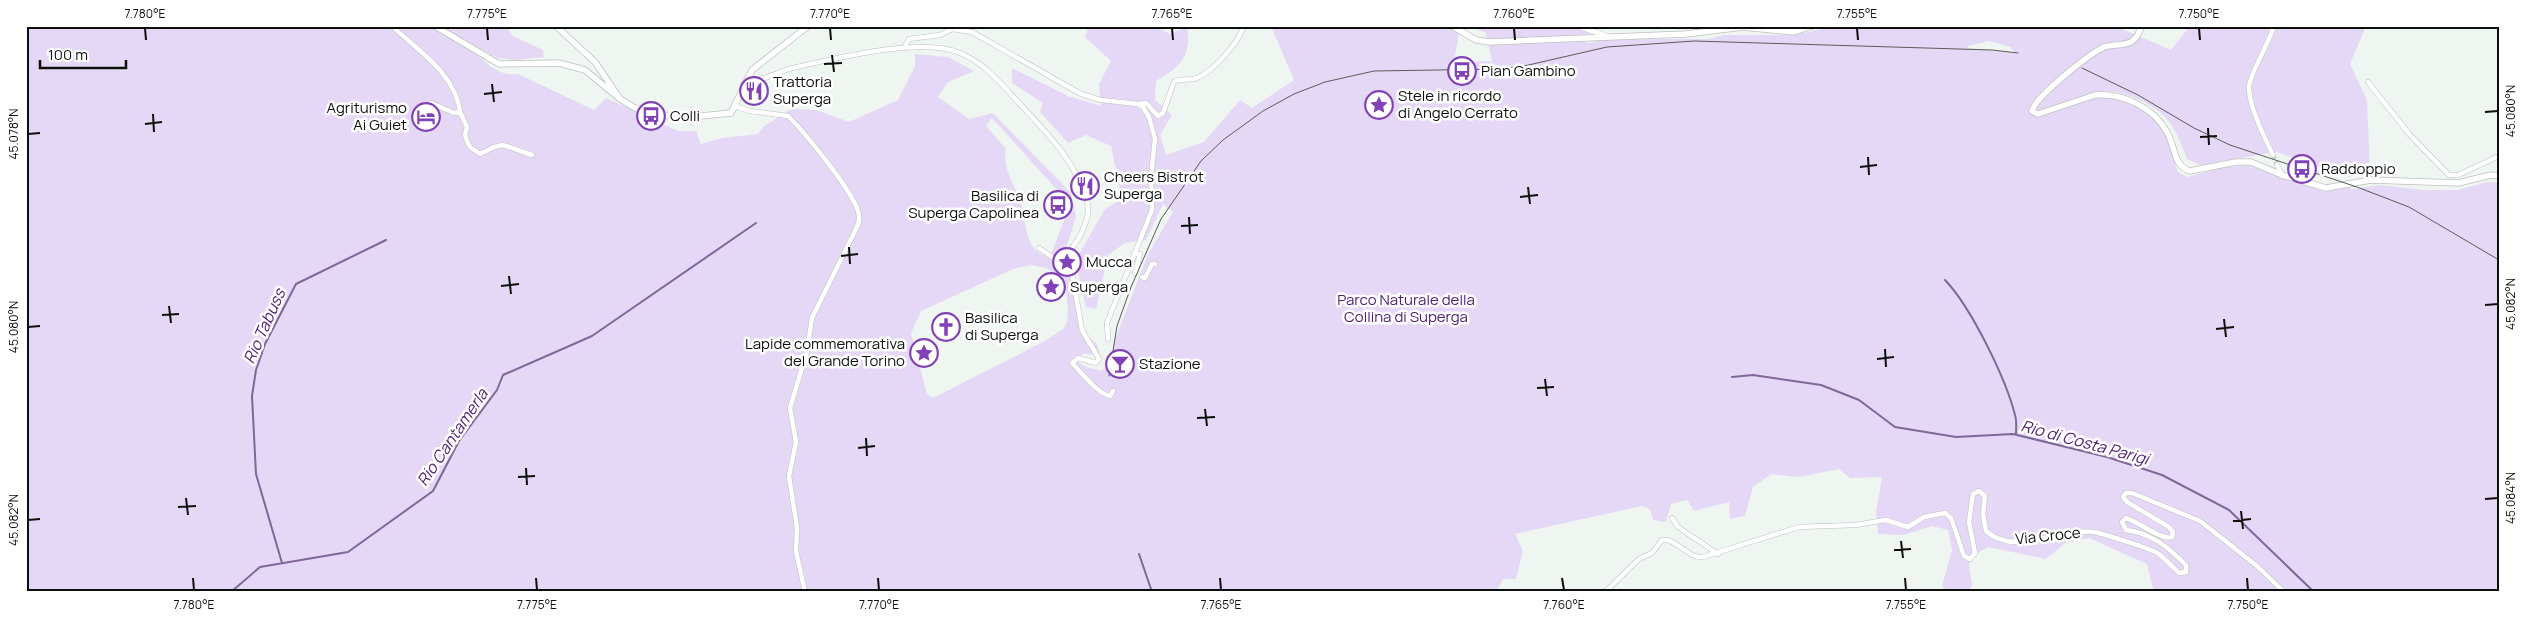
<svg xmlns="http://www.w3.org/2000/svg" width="2525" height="618" font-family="Manrope,sans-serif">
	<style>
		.green { fill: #e5d8f6; fill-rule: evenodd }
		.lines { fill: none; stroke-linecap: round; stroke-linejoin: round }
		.stream { stroke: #7f6799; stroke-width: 2 }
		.minor-tunnel { stroke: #cdd2ce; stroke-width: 4.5; stroke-dasharray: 4.5 2; stroke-linecap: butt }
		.minor-casing { stroke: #bbc1bc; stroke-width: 5.5 }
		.tertiary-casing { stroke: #bbc1bc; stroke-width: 7 }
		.minor { stroke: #fff; stroke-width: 4.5 }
		.tertiary { stroke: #fff; stroke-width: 5.5 }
		.tram { stroke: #595c59; stroke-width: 1 }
		.ticks { fill: none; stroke: #0d0f0d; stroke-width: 2 }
		.labels { text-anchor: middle; stroke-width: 5; stroke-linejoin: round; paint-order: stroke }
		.poi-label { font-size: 15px; fill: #0d0f0d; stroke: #fff; text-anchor: start }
		.park-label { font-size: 15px; fill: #502175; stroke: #fff }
		.street-label { font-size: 15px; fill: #0d0f0d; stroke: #fff }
		.water-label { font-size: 16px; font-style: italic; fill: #502176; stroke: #fff }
		.neatline { fill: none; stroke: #0d0f0d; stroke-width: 2 }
		.ticks-label { font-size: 12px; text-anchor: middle; fill: #0d0f0d }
	</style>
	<rect width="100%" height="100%" fill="#eff5f0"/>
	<path class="green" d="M26,26h480l7,10 30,14 1,7 -28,3 -19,-2 -29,-16v2c14,15 28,33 50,30l76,36 12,-12 72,33h18l5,13 21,-6 36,-4 5,-7 28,-18 25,1 33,12 49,-22 17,-34v-12l33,3 26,14 -26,11 -10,15 31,22 24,-6 78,80 5,24 -10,31 -1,11 21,76 11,9 3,11 -18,-1 -4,8 8,5 16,4 8,-9 6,-25 32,-83 25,-42 -10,-8 -17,36 -21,3 -17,12 -12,54 -10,-2 -11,-46 30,-52 17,-10 -11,-53 -25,-11 -18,8 -28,-31 3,-9 -31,-20v-15l56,28 33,10 -2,-22 12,-23 -26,-24 4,-11h65l16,8 17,-7c5,29 -7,40 -31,54l-1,19 17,15 -12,20 6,20 38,-13 36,-42 12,8 42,-28 -23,-54h189l-6,36 38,-1 -6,-28 -16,-7h126l-15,15 8,2 14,-4h106l15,-4h71l35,-8 295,-1 -3,3 49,21 19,-24h176l-16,38 17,36 3,74 -21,3 -73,-25 -76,13 -13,-6c-5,-13 -11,-30 -21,-41 -14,-16 -53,-33 -73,-25 27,7 59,13 73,41 6,12 7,26 12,38l9,5 38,-10 23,-2 48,18 30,8 18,-5 9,3 26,-4 44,5h35l29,-8 12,1v409h-345l-7,-28 -58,-26 -24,5 -19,16 -58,-12 -9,5 -10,12 3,21 -4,7h-22l-4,-6 10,-36 -4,-20 -16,-4 -28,9 -26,-1 -2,-21 6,-36 -32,1 -11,-9 -40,8 -28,-3 -18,13 -8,29 -15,3 -1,-17 -35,9 -7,-11 -16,4 -5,18 -13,-2 -3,-11 -8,-3 -127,28 8,17 -7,28h-13l-7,13h-1470zM1989,41l21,6 5,6 -47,-5v-2zM992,118l75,83 -1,14 -15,39c-25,8 -26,-39 -31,-54 -6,-17 -18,-32 -14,-51l-20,-23zM1031,265l15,3 19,12 3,30 -1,12 -4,7 -18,12 -112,57 -6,-4 -16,-61 10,-22 92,-42z"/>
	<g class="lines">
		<path class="stream" d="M1945,280c26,27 61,99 70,135 2,6 1,13 1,19
			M1732,377l21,-2 68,10 38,15 36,27 61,10 57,-3 94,23 55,18 67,35 85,82
			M1139,554l13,38
			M282,563l-26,-89 -4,-78 4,-26 9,-26 31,-60 90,-44
			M231,592l29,-25 88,-15 85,-61 26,-50 38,-51 6,-15 89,-39 164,-113"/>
		<path class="minor-tunnel" d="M2273,155l4,10"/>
		<defs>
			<path id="minor" d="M392,26c25,24 64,48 68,86l-6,1 -23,-10
				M1019,26h9
				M1577,26l30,10
				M904,48l5,-9 31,-4 12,-6 20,3 109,62 20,6 37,4 5,3 6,10 6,22 -4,38 1,33 -45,113 1,16
				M749,78c13,5 30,-7 43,-10 42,-9 129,-32 168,-15 25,10 42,32 60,51 27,29 55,57 67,96 5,20 -11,51 -31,60l-17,-12
				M2368,82l41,52 40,41h9l41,-19
				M1138,104l8,-1 12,13 5,-3 11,-31c7,-4 16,-1 23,-4 17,-7 41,-35 47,-52
				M735,106l15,5 38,5c16,16 68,78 71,99 1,7 -2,12 -5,18l-42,85 -5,33 -17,57 6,34 -7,34 8,52 -1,23 9,41
				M460,112l7,15 -2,8 2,6 3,6 10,7 14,-7 9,-2 29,10
				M2273,155c-8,-17 -25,-50 -24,-69 1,-11 20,-44 25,-60
				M2277,165l5,10
				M1068,251l14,79 17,29 -3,4 -18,-5 -6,5c9,9 26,31 38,33l3,-5
				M1134,253l6,1 -5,19
				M1142,277l3,1 7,-14h3
				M1672,518l6,9 40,27
				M1605,592l34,-33 13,-6 10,-13c15,-2 24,18 41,17l96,-30 56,-2 31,-5 22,7 16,-10 21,-4 6,5 13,38 6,3 5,-6 -6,-31 4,-28 6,-3 6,5 -2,18 3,17c29,26 74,-3 108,1 10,2 58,17 65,22 7,6 14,13 20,19l7,-1v-7c-18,-18 -35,-32 -60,-35l-4,-8 4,-4c13,4 36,23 46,19l1,-5 -4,-5 -42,-25 -4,-5 3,-4h6l68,28 57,45 27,26"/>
			<path id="tertiary" d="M435,26l64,38 60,-1 26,7 35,29 15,9 18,5 28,5 50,-5 21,-43 56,-44
				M556,26l39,36 25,37
				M1452,26l24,14 14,2 196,-8 57,-7 51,5 18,-6
				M2141,26c-1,6 -5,13 -10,16 -8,4 -19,2 -27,5 -15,7 -69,50 -72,64l6,3 57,-19c28,-2 58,12 72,37 8,13 6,34 23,39l46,-9h15l31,13 44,13 45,-8 87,3 33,-8 8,1"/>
		</defs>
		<use href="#minor" class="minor-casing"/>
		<use href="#tertiary" class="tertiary-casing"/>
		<use href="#minor" class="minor"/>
		<use href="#tertiary" class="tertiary"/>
		<path class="tram" d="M2082,68l56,27 56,33 36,17 127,42 52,20 90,53
			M1109,376l8,-50 14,-39 30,-68 40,-58 22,-21 40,-29 31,-17 31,-12 49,-11 126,-2 24,-3 83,-19 87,-6 298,9 26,3"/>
	</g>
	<path class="ticks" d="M145,28l1,12M487,28l1,12M830,28l1,12M1172,28l1,12M1514,28l1,12M1857,28l1,12M2199,28l1,12M832,55l2,17M824,64l18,-1M492,84l2,18M484,94l18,-2M2485,112l13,-1M153,114l1,18M145,124l17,-2M2208,128l1,17M28,134l12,-1M2200,137l17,-1M1868,157l1,18M1860,167l17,-2M1528,187l2,17M1520,197l18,-2M1189,217l1,17M1181,226l17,-1M849,247l1,17M841,256l17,-2M509,276l2,18M501,286l18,-2M2485,305l13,-1M169,306l2,17M162,315l17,-1M2224,319l2,18M28,327l12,-1M2216,329l18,-2M1885,349l1,18M1877,359l17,-2M1545,379l2,17M1537,388l17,-1M1205,409l2,17M1197,418l18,-1M866,438l1,18M858,448l17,-2M526,468l1,17M518,477l17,-1M186,498l2,17M2485,499l13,-1M178,507l18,-1M2241,511l2,18M28,520l12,-1M2233,521l18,-2M1901,541l2,17M1894,550l17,-1M193,578l1,12M536,578l1,12M878,578l1,12M1220,578l1,12M1562,578l2,12M1905,578l1,12M2247,578l1,12"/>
	<defs>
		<symbol id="bus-ring" viewBox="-11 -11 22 22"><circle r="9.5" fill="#fff" stroke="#8242b7" stroke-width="1.5"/><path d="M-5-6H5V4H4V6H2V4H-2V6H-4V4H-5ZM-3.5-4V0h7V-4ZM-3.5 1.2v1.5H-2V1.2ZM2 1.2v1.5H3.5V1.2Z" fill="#8242b7"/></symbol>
		<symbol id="restaurant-ring" viewBox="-11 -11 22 22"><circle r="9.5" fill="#fff" stroke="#8242b7" stroke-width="1.5"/><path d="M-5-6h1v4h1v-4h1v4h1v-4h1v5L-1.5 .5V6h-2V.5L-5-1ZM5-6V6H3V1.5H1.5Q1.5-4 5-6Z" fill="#8242b7"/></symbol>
		<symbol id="sight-ring" viewBox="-11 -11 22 22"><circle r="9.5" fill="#fff" stroke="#8242b7" stroke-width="1.5"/><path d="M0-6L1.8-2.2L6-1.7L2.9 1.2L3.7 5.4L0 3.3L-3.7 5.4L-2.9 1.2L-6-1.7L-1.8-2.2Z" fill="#8242b7"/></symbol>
		<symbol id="hotel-ring" viewBox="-11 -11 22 22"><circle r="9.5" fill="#fff" stroke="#8242b7" stroke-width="1.5"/><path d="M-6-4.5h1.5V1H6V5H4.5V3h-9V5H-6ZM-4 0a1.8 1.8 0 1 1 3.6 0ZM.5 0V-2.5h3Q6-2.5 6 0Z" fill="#8242b7"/></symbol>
		<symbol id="church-ring" viewBox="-11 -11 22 22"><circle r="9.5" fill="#fff" stroke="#8242b7" stroke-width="1.5"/><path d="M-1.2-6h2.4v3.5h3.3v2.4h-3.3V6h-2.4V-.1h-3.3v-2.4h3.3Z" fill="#8242b7"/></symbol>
		<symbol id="bar-ring" viewBox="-11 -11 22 22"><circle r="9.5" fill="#fff" stroke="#8242b7" stroke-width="1.5"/><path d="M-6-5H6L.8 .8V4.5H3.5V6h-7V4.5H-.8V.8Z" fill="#8242b7"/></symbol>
	</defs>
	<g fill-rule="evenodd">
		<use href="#bus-ring" x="1446" y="55" width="32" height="32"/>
		<use href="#restaurant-ring" x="738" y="75" width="32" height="32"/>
		<use href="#sight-ring" x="1363" y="89" width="32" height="32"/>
		<use href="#bus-ring" x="635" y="100" width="32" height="32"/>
		<use href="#hotel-ring" x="410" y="101" width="32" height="32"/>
		<use href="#bus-ring" x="2286" y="153" width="32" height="32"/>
		<use href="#restaurant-ring" x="1069" y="170" width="32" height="32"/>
		<use href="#bus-ring" x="1042" y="189" width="32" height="32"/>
		<use href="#sight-ring" x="1051" y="246" width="32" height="32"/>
		<use href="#sight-ring" x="1035" y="271" width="32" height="32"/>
		<use href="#church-ring" x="930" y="311" width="32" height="32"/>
		<use href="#sight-ring" x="908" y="337" width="32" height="32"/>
		<use href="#bar-ring" x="1104" y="348" width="32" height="32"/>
	</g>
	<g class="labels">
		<g class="poi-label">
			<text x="1481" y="76">Pian Gambino</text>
			<text x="773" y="87">Trattoria<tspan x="773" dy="17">Superga</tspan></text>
			<text x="1398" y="101">Stele in ricordo<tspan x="1398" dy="17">di Angelo Cerrato</tspan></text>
			<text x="407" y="113" text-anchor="end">Agriturismo<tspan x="407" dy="17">Ai Guiet</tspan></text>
			<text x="670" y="121">Colli</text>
			<text x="2321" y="174">Raddoppio</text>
			<text x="1104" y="182">Cheers Bistrot<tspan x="1104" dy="17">Superga</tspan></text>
			<text x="1039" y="201" text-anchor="end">Basilica di<tspan x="1039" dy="17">Superga Capolinea</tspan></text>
			<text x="1086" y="267">Mucca</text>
			<text x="1070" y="292">Superga</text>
			<text x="965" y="323">Basilica<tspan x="965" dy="17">di Superga</tspan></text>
			<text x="905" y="349" text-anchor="end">Lapide commemorativa<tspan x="905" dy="17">del Grande Torino</tspan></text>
			<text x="1139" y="369">Stazione</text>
		</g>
		<g class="park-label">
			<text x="1406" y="305">Parco Naturale della<tspan x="1406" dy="17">Collina di Superga</tspan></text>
		</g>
		<g class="street-label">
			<text transform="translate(2048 536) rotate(-6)" y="5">Via Croce</text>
		</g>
		<g class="water-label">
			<text transform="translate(264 326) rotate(-66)" y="6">Rio Tabuss</text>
			<text transform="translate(452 437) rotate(-56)" y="6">Rio Cantamerla</text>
			<text transform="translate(2085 442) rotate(15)" y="6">Rio di Costa Parigi</text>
		</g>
	</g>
	<rect width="2525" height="618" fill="none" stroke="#ffffff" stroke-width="55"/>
	<path d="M40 60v8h86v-8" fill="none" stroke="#0d0f0d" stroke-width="2.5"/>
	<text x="48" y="60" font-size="15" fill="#0d0f0d" stroke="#ffffff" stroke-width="4" paint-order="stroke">100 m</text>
	<rect x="28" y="28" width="2470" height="562" class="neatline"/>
	<g class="ticks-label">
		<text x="145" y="18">7.780°E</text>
		<text x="487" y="18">7.775°E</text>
		<text x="830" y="18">7.770°E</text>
		<text x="1172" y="18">7.765°E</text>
		<text x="1514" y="18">7.760°E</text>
		<text x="1857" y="18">7.755°E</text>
		<text x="2199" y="18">7.750°E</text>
		<text transform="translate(2511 111) rotate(-90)" y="4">45.080°N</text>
		<text transform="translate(14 134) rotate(-90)" y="4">45.078°N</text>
		<text transform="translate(2511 304) rotate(-90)" y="4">45.082°N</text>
		<text transform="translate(14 327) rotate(-90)" y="4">45.080°N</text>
		<text transform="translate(2511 498) rotate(-90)" y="4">45.084°N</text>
		<text transform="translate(14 520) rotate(-90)" y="4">45.082°N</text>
		<text x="194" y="609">7.780°E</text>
		<text x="537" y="609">7.775°E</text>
		<text x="879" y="609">7.770°E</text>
		<text x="1221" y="609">7.765°E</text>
		<text x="1564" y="609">7.760°E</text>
		<text x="1906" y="609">7.755°E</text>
		<text x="2248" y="609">7.750°E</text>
	</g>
</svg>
